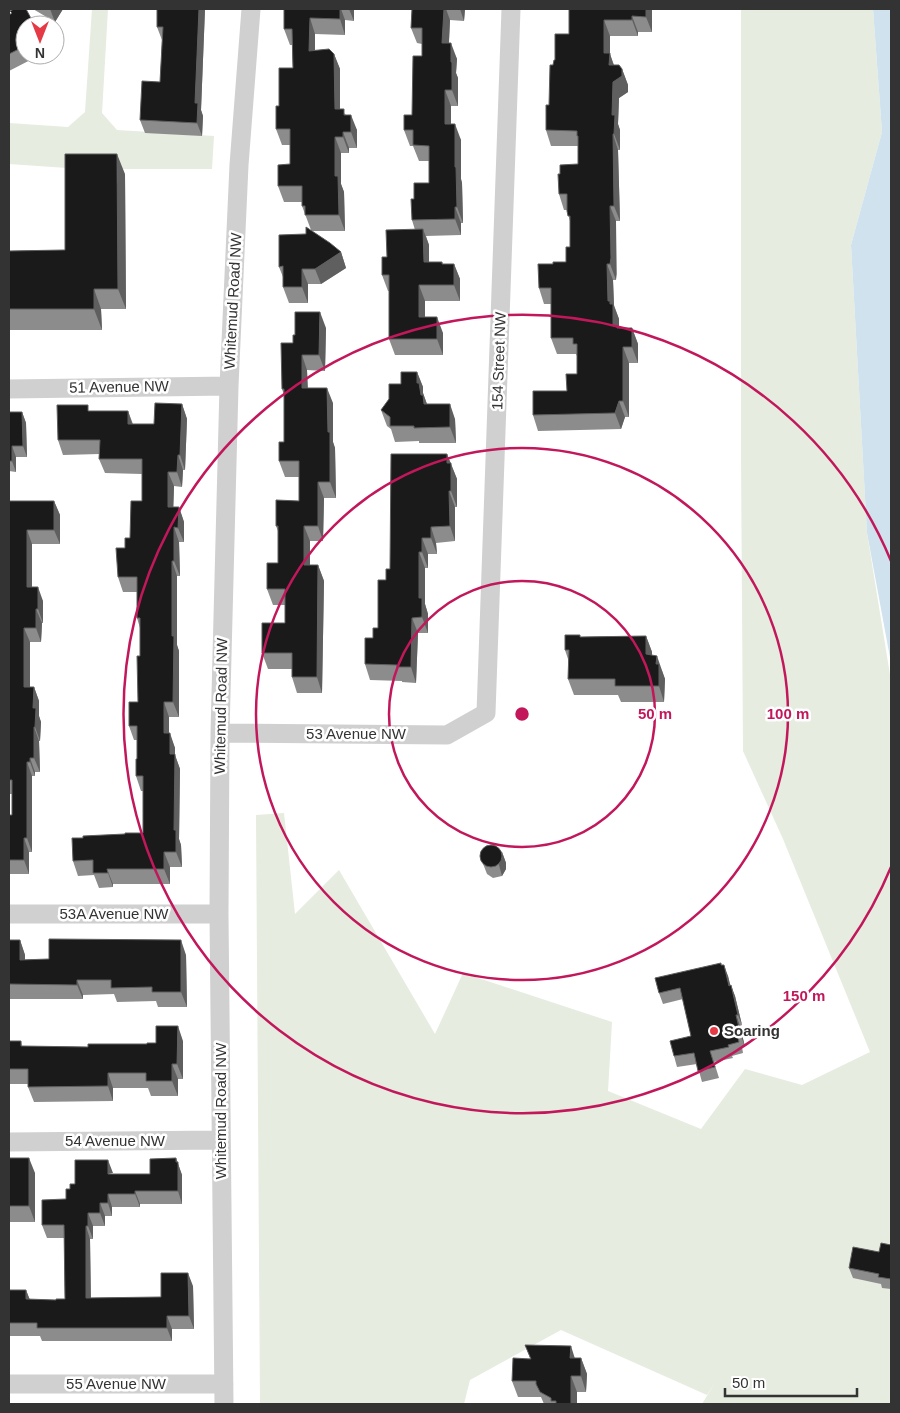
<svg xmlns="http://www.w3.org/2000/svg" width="900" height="1413" font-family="Arial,sans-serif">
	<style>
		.green { fill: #e6ecdf }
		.water { fill: #cfe2ee }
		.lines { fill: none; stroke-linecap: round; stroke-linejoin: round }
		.minor { stroke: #d0d0d0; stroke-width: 19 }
		.wall { fill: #8c8c8c }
		.shaded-wall { fill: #5f5f5f }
		.building { fill: #1a1a1a; stroke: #5f5f5f }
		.ring { fill: none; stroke: #c2185b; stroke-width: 2.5 }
		.poi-dot { fill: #e63946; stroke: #fff; stroke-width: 2 }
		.labels { text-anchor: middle; stroke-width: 5; stroke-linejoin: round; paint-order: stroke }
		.street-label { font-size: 15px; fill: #333; stroke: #fff }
		.poi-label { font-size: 15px; font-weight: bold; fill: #333; stroke: #fff; text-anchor: start }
		.centre { fill: #c2185b; stroke: #fff; stroke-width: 2.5 }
		.ring-label { font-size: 15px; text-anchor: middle; font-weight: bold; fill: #c2185b; stroke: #fff; stroke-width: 5; stroke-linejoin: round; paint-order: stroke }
	</style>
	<rect width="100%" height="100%" fill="#fff"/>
	<path class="green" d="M92,9h16l-6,104 15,17 97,6 -2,33h-130l-73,-5v-41l59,4 17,-15z
		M741,9h132l9,123 -31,113 16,288 24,148v723h-189l14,-23 -9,14 -146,-65 -91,50 -6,24h-204l-4,-589 28,-2 11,101 44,-44 96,164 28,-61 149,49 -4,69 93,38 44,-60 57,16 68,-33 -87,-213 -40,-88 -2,-297z"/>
	<path class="water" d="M873,9h18v654l-24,-130 -16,-288 31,-113z"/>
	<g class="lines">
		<path class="minor" d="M9,389l220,-3
			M220,733l227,2 39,-22 25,-704
			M9,914h210
			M9,1142l212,-2
			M9,1384h215
			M224,1404l-5,-490 1,-181 9,-347 10,-221 12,-156"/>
	</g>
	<path class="wall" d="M26,9l8,16h-9v30h15l-31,16v-56z
		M33,9h30l-8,13z
		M157,9h48l-4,101 2,6 -1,20 -57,-3 -5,-13 20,-38 2,-42 -5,-13z
		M284,9h70v12l-9,-1v15l-30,-1v16l19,4 6,15v40l6,6 11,15v18h-8v5h-8v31l3,8 1,39h-33l29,21 5,16 -25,16h-13v19h-19l-6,-16v-10l-4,-10 27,-33 5,-4 -9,-24v-4h-18l-6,-16 12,-22v-19h-8l-6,-16 3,-23 14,-38 -1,-23h-2l-6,-16z
		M412,9h53l-1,12 -14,-1 -1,23 8,16 -1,14 2,5v28h-7v18l10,16v39l1,4 1,40h-2v12l-35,1 3,9v17h13l1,2h11l6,15v22h-35v16l18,16v22h-48l-6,-16v-48h-1l-6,-16 5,-18 28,-27 -3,-10 2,-21 15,-16v-22h-10l-6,-15h-3l-6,-16 8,-15 10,-59v-12l-5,-1 -6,-15z
		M569,9h83v23h-14v4h-28v18l4,11 8,4 6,16v7l-9,6 -1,26 2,6v20h-2l2,71h-4l1,53 -1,6h-3l1,25 5,14v9h13l6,16v19h-9v54h-4l-4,12 -83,2 -5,-16 34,-24 10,-17v-18l-1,-2h-19l-6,-16v-34h-7l-5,-16 14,-24 13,-2 4,-15v-26l-3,-11h-3l-5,-16 1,-20 18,-10v-18h-27l-5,-16 3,-25 4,-40 2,-5 14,-26z
		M125,174l1,135h-25l1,21h-93v-79l56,-1z
		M326,328l-1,43 -18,-1 1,18 25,15v39l2,6 1,50h-12l-1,43h-13v24h8l6,16 -2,112h-25l-5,-16v-8h-24l-6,-16 23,-30v-18h-12l-6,-16 11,-26v-32l-2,-5 23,-25v-24h-14l-6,-16 5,-19v-47l-2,-6 13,-54z
		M417,372l6,15v6l4,11 28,15 1,24h-37v-2l-24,1 -4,-13 -4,-3 -6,-16 20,-26z
		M182,404l5,15 -2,51h-2l-1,17 -8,-1 -1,21h6l5,15v20h-5l1,34h-3v69l2,6v66h-10v16l6,15v7l5,14 -1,70 2,6 1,22h-12v17h-57v3l-14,1 -5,-13 -16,1 -5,-15 70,-28v-42h-2l-5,-15 1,-17v-19h-3l-5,-14 9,-24 2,-46v-28l-3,-10v-26h-14l-5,-15 7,-29 5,-10 12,-37v-27l-37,-1 -6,-14v-5l-36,1 -5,-15 32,-29h38l5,13h21z
		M9,412h13l4,11 1,34h-11v15l-7,-1z
		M447,454l10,25v28h-2v34l-19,2 1,11h-9v14h-3v36l3,10v19h-10l-2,50 -14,-1v-1l-32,-1 -5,-16 8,-26 5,-10 8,-48z
		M9,501h45l6,14v29h-28v43l11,14v22h-1l-1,19h-11v45h4l5,14v15l2,6 -1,19h-1l1,31h-5v4h-3v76h-3v22h-20v-59h3v-21h-3z
		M646,636l6,16v3l10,16 3,8 -1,23h-43l-3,-7h-44l-6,-16v-20l-3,-9 16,-13z
		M502,852l4,11v6l-4,7 -9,2 -6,-4 -7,-18z
		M9,940h11l5,15v5l161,-5 1,52h-29l-2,-6 -39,1 -3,-8 -31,1v4h-74z
		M722,965l6,11 2,9 5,11 7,29 -2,1 5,21h-3l1,6 -11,3 1,2 -19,4 5,16 -17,4 -5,-18 -20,3 -3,-11 17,-20 -8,-37 -20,5 -4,-11z
		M9,1041h12l1,5 66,1 59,-3 36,-3v38h-5v17h-27l-3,-8h-35v13l-79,1 -6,-15v-3h-19z
		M9,1158l26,15v49h-26z
		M176,1158l6,17v29h-42v3h-28v9h-7v10h-12v13h-3l1,59 70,-1 32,-11 1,43h-22v12h-130l-2,-5h-31v-46h17l4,10h26l9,-1 -1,-61h-17l-5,-13 24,-26 4,-10 5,-5 38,-10h37z
		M891,1245v44l-9,-1 -1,-4 -28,-6 -4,-10z
		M525,1345l50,13h6l6,16 -1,18h-9v12h-33l-3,-7h-23l-6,-16 18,-23z"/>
	<path class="shaded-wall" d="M50,9h13l-8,13z
		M199,9h6l-4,101 2,6 -1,20 -5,-13 -2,-20z
		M340,9h1l4,11v15l-5,-16z
		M349,9h5v12z
		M444,9h2l4,11 -2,39 -6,-16z
		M460,9h5l-1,12z
		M646,9h6v23l-6,-15z
		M632,16l6,16v4l-6,-16z
		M310,18l5,16v33l-6,-16z
		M604,20l6,16v18l5,15v11l-11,-27z
		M451,43l6,16 -1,14 2,5v28l-6,-16 -1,-28z
		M334,54l6,15v56l-5,-16z
		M622,69l6,16v7l-9,6 -1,26 2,6v20l-6,-16 -2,-19 1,-33z
		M445,90l6,16v34l-6,-16z
		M351,115l6,15v18l-6,-16z
		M455,124l6,16v39l1,4 1,40 -6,-16 -2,-40z
		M343,132l6,16v5l-6,-16z
		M613,134l5,16 2,71 -6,-15z
		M335,137l6,16v31l3,8 1,39 -6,-16 -4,-39z
		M117,154l8,20 1,135 -8,-20z
		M610,206l6,15v59l-6,-16z
		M455,207l6,16v12l-6,-16z
		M423,229l6,16v33l-5,-16z
		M341,252l5,16 -25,16 -6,-15z
		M454,264l6,15v22l-6,-16z
		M607,264l6,16 1,26 5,13v11l-6,-4 -5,-25z
		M302,269l6,15v19l-6,-16z
		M419,285l6,16v32l-6,-16z
		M94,289l7,20 1,21 -8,-21z
		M320,312l6,16 -1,43 -6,-16z
		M437,317l6,16v22l-6,-16z
		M632,328l6,16v19l-6,-16z
		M623,347l6,16v54l-6,-16z
		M302,355l5,15 1,33 -6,-15z
		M417,372l6,15v6l6,17v9l-12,-36z
		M327,388l6,15v39l2,6 1,50 -6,-16 -2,-50z
		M619,401l6,16 -4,12 -6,-16z
		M182,404l5,15 -2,51 -5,-15z
		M450,404l5,15 1,24 -6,-16z
		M128,411l5,15 -5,-2z
		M22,412l4,11 1,34 -4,-11z
		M12,446l4,11v15l-4,-11z
		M447,454l10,25v28l-6,-16 -4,-28z
		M178,455l5,15 -1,17 -5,-15z
		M168,472l6,14 -1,36 -5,-15z
		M318,482l6,16 -1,43 -5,-15z
		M449,491l6,16v34l-5,-15z
		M54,501l6,14v29l-6,-14z
		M179,507l5,15v20l-6,-14z
		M304,526l6,15v40l-6,-16z
		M174,527l5,15 1,34 -6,-15z
		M431,527l5,16 1,11 -6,-16z
		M27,530l5,14v57l-5,-14z
		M422,538l6,16v14l-6,-16z
		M419,552l6,16v36l3,10v19l-6,-16 -3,-19z
		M172,561l5,15v69l2,6v66l-6,-15 -1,-66z
		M318,565l6,16 -2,112 -5,-16z
		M38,587l5,14v22l-5,-14z
		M36,609l6,14 -1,19 -5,-14z
		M412,618l6,15 -2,50 -5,-16z
		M24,628l6,14v59l-6,-14z
		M646,636l6,16v18l-6,-16z
		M657,656l8,23 -1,23 -5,-16 -3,-22z
		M34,687l5,14v15l2,6 -1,19 -5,-14 -2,-19z
		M164,702l5,15v31l-5,-15z
		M34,727l5,14 1,31 -6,-14z
		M170,733l5,15v7l5,14 -1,70 2,6 1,22 -6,-15 -2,-22 -4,-76z
		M30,758l5,14v4l-5,-14z
		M27,762l5,14v76l-5,-14z
		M24,838l5,14v22l-5,-14z
		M164,852l6,15v17l-6,-15z
		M502,852l4,11v6l-4,7 -3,-11z
		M107,869l6,15v3l-5,-14z
		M20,940l5,15v19l-5,-14z
		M181,940l5,15 1,52 -6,-15z
		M724,965l4,11 5,20 -4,-10z
		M77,980l6,15v4l-6,-14z
		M731,985l4,11 7,29 -4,-10z
		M736,1015l4,11 5,21 -4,-11z
		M178,1026l5,15v38l-6,-15z
		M172,1064l6,15v17l-6,-15z
		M108,1073l5,15v13l-5,-15z
		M29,1158l6,15v49l-6,-16z
		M176,1158l6,17v29l-4,-13z
		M108,1160l5,13 -5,1z
		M135,1191l5,13v3l-5,-13z
		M108,1194l4,13v9l-4,-13z
		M100,1203l5,13v10l-5,-13z
		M88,1213l5,13v13l-5,-13z
		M86,1226l4,13 1,72 -5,-13z
		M188,1273l5,13 1,43 -5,-13z
		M26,1290l5,13 -5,-4z
		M167,1316l5,13v12l-5,-13z
		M571,1346l5,16 -6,-4z
		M581,1358l6,16 -1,18 -5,-16z
		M571,1376l6,16v12h-6z"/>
	<path class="building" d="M14,9h12l8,15 -2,1h-7v21l-16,8v-39l3,-2 -2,-2z
		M157,9h42l-4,94h3l-1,20 -57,-3 2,-39 18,1 3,-55h-6z
		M284,9h56v10l-30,-1 -1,33 20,-2 5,5 1,55h9v6h7v17h-8v5h-8v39h3l1,39h-34v-9h-3v-20h-24v-21l12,-1v-35h-14v-23h3v-38h14l-1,-39h-8z
		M412,9h32l-2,34h9v19h1v28h-7v34h10v43h1l1,40h-2v12l-43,1 -1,-21h3v-16h15v-37l-16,-1v-15h-9v-15h8l1,-59h9v-28h-11z
		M569,9h77v8l-14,-1v4h-28v33h6l-1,12h10l3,4v7l-9,6 -1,33h3l-1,19h-1l1,72h-4l1,52 -1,6h-3l1,37h2v3h3v22h4v2h15v19h-9v54h-4l-4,12 -82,2v-24h34l-1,-17h11v-30h-4v-6h-22v-50h-12l-1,-24h15v-2h13v-15h4v-31h-2l-1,-5v-17h-8l-1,-20h2v-9l18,-1v-28h-1v-5l-31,-1v-25h3l1,-40h3l1,-5h1v-26h14z
		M65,154h52l1,135h-24v20h-85v-58l56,-1z
		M306,227l24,16 11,9 -26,17h-13v18h-19v-21l-4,1v-32l27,-1z
		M423,229l1,33h18v2h12v21h-35v32h18v22h-48v-64h-7v-18h5l-1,-27z
		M295,312h25l-1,43h-17v33h25l1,44h2v50h-12v44h-14v39h14l-1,112h-25v-24h-30v-30h23v-34h-18v-26h11v-37h-2v-26l23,1v-40h-20v-19h5v-53h-2l-1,-46h12v-8h2z
		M401,372h16v11h2l2,12h2l1,9h26v23l-36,1v-2h-24v-9l-9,-7 8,-11v-15h12z
		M155,403l27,1 -2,51h-2l-1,17h-9v35h11l-1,21 -4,-1v34h-2v75h2l-1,66h-9v31h6v21h5l-1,76h2v22h-12v17h-57l1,4h-15v-13l-20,1 -1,-23h11v-2l42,-2v-1h18v-57h-7v-17h1v-33h-8v-24h9l-1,-46h3v-38h-3v-41h-19l-2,-29h9v-10h5l1,-37h11v-42h-43l1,-19h-42l-1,-35h31v6h40v13h26z
		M9,412h13l1,34h-11v15h-3z
		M391,454h56v9h4v28h-2l1,35 -19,1v11h-9v14h-3v46h3v19l-10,1 -1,49h-14v-2l-32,-1v-26h8v-10h5v-48h8v-11h4z
		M9,501h45v29h-27v57h11v22h-2v19h-12v59h10l-1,21h3l-1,19h-1v31h-4v4h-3v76h-3v22h-15v-45h3v-35h-3z
		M565,635h15v2l66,-1v18l11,2 -1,8h3v22h-44v-7h-47l1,-29h-4z
		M480 856a11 11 0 1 1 22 0a11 11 0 1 1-22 0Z
		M49,939l132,1v52h-29v-5l-41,1v-8h-34v5l-68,-1v-44h11v20l29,-1z
		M721,963v2h3l5,21 2,-1 7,30h-2l5,21 -3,1 1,5 -11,3 1,2 -19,4 5,16 -17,4 -4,-18 -20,3 -4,-15 21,-5 -11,-48 -21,5 -4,-15z
		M156,1026h22l-1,38h-5v17h-26v-8h-38v13l-80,1v-18h-19v-28h12v5l67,1v-3h59v-1h9z
		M9,1158h20v48h-20z
		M176,1158v4h2v29h-43v3h-27v9h-8v10h-12v13h-2v72l75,-1v-24h27l1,43h-22v12h-130v-5h-28v-33h17v9l30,1v-1h9l-1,-74h-22v-25l24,-1v-10h4v-5h5v-24h33v14h42v-15z
		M881,1243l10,2v34l-13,-2 1,-3 -30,-6 4,-21 26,5z
		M525,1345l46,1 -1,12h11v18h-10v28h-15v-3h-5v-3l-11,-6 -4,-8v-3h-24l1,-23 18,1z"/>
	<g class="ring">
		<circle cx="522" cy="714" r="133"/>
		<circle cx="522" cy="714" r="266"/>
		<path d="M891 867A399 399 0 1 1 891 561"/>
	</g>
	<circle class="poi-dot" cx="714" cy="1031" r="5"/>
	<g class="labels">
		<g class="street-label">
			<text transform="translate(233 301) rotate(-87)" y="5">Whitemud Road NW</text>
			<text transform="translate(499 361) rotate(-88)" y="5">154 Street NW</text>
			<text transform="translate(119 387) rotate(-1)" y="5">51 Avenue NW</text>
			<text transform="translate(221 706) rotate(-89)" y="5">Whitemud Road NW</text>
			<text x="356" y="739">53 Avenue NW</text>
			<text x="114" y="919">53A Avenue NW</text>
			<text transform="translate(221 1111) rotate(-90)" y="5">Whitemud Road NW</text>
			<text x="115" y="1146">54 Avenue NW</text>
			<text x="116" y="1389">55 Avenue NW</text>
		</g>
		<g class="poi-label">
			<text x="724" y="1036">Soaring</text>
		</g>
	</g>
	<circle cx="522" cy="714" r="8" class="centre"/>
	<g class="ring-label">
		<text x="655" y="719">50 m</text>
		<text x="788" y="719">100 m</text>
		<text x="804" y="1001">150 m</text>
	</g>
	<rect width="900" height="1413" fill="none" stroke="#333333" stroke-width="20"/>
	<g transform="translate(40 40) rotate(180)"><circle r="24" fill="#ffffff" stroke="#adadad"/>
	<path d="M0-4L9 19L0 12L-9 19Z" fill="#e63946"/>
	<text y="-8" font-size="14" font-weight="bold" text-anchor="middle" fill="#333333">N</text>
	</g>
	<path d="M725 1388v8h132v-8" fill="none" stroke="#333333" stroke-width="2.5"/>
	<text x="732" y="1388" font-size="15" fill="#333333" stroke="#ffffff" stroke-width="4" paint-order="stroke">50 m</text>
</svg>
